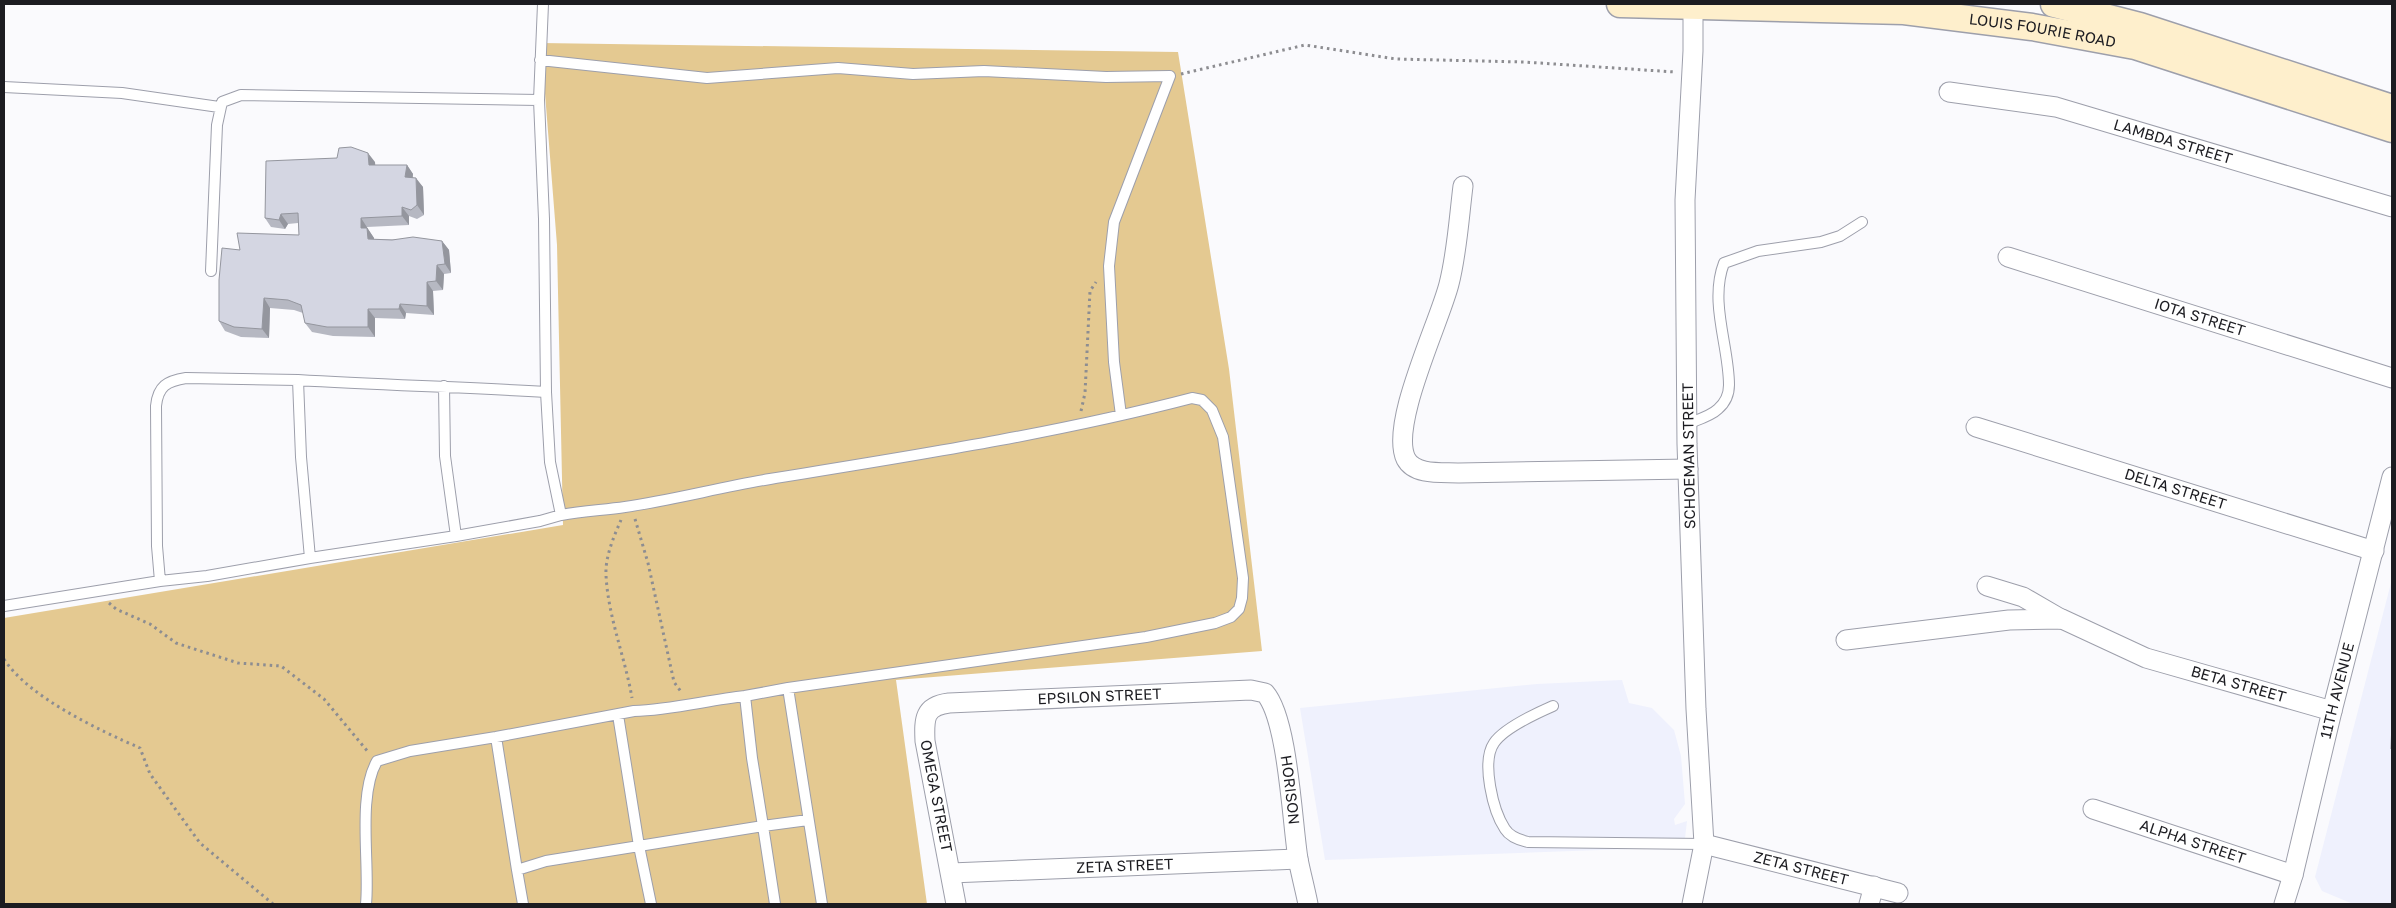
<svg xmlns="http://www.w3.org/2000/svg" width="2396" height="908" font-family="'Golos Text',sans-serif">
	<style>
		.built { fill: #eff1fd }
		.green { fill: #e4c991 }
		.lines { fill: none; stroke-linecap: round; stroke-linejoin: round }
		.lane-casing { stroke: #9d9fab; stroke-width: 12 }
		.street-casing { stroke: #9d9fab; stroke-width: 21 }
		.secondary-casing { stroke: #9d9fab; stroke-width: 29 }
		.path { stroke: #8d8d91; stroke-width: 3; stroke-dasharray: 2.5 4; stroke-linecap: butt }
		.lane { stroke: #fff; stroke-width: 10 }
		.street { stroke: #fff; stroke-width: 19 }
		.secondary { stroke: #feefcc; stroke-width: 26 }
		.wall { fill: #b6b8c2 }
		.shaded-wall { fill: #94969e }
		.building { fill: #d4d6e2; stroke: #94969e }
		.labels { text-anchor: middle; stroke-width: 4; stroke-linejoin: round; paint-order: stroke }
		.street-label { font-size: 15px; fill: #1c1c21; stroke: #fff }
	</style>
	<rect width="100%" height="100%" fill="#fafafd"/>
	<path class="built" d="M2392,579v325h-39l-31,-13 -7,-14z
		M1622,680l7,23 23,5 22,22 7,26 4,48 -11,15 1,6 12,-4 -3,26 -359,13 -25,-152 237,-24z"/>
	<path class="green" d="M541,43l637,9 51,317 33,282 -366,29 31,224h-923v-286l559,-93 -6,-280z"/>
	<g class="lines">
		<defs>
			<path id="lane" d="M540,60l167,18 131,-10 75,6 71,-3 122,6 64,-1 -56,146 -5,44 5,96 7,53
				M4,87l118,6 97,14
				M539,100l5,119 2,173 4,70 11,53c22,-4 43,-5 64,-8 48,-7 96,-20 145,-28 141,-23 284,-45 422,-81l10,2 10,10 11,27 20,141 -1,20 -3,11 -8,8 -16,6 -69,14 -358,51 -43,8
				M211,271l6,-146 5,-23 19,-7 298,5 4,-96
				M298,380l-112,-2c-19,3 -28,8 -30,28l1,140 3,35 47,-5 103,-18
				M444,386l1,70 11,80 -146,22 -9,-101 -3,-77c83,5 165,7 248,12
				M1687,424c10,-4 24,-8 31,-15 7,-6 11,-15 11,-24 0,-39 -20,-83 -5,-122l34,-12 63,-9 19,-6 22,-14
				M456,536l84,-15 21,-6
				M4,606l156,-25
				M788,688l34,216
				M1553,706c-16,7 -49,22 -59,37 -13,19 -1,68 11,86 5,8 14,11 23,13l176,2
				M496,737l21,133
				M366,904c4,-40 -9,-108 11,-143l33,-10 86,-14 138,-26c37,-1 74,-11 111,-15l7,62 11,68 -124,20 -21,-131
				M523,904l-6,-34 29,-9 93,-15 12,58
				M775,904l-12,-78 45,-6"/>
			<g id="street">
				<path id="s1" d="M1949,92l107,15 336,100"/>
				<path d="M1463,186c-4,32 -6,67 -14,98 -9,37 -60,141 -43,175 9,17 38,13 53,14l229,-4"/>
				<path id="s2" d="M2008,257l384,121"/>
				<path id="s3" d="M1976,427l398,124"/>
				<path d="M1987,586l36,11 38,22"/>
				<path id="s4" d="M1846,640l163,-20 53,-1 84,39 186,53"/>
				<path id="s5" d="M2093,809l200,66"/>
				<path id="s6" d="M1704,844l194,49"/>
				<path id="s7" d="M951,873l347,-14"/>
				<path id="s8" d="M956,904l-31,-163c-1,-22 -1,-35 24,-38l302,-13 14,3c23,26 27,128 33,166 3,15 7,30 10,45"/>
				<path d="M1692,904l12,-60 -8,-135 -9,-265 -2,-244 8,-149v-47"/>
				<path d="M1869,904l5,-18"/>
				<path id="s9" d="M2284,904l9,-29 39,-164 60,-234"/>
			</g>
			<g id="secondary">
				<path id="s10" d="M1620,4l284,7 128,16 103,19 257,83"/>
				<path d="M2054,4l86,22 252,82"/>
			</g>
		</defs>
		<use href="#lane" class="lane-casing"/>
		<use href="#street" class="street-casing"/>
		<use href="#secondary" class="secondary-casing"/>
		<path class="path" d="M1181,74l124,-29 91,14 128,3 151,10
			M1081,411l4,-18 5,-102 6,-9
			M635,519l13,44 26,119 8,11
			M621,520c-7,16 -16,37 -15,55 2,42 19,82 26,123
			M109,603l7,6 34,15 26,19 62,20 43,3 43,33 45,54
			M4,659c24,38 95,71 136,89l10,26 50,69 73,61"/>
		<use href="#lane" class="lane"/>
		<use href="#street" class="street"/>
		<use href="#secondary" class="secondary"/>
	</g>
	<path class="wall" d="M337,158l38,4v3h32l6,9v4l10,9 1,28 -7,4 -8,-3v9l-42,2v1l7,10v1l68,2 7,9 2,23 -7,1 -1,16 -10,1 1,24 -28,-2 -1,6 -30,-1v19l-42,-1 -21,-4 -7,-9 -2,-10 -9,-3 -24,-2 -1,30 -28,-1 -16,-6 -6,-10 21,-71 59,-15 -1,-12 -10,1 -3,5 -14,-2 -6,-9z"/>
	<path class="shaded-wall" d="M368,153l7,9 1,12 -7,-9z
		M407,165l6,9 -2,13 -6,-10z
		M416,178l7,9 1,28 -7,-10z
		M402,207l7,9v9l-7,-9z
		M281,214l7,10 -3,5 -6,-9z
		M361,218l13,20 1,10 -14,-20z
		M442,241l7,9 2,23 -6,-9z
		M437,265l7,9 -1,16 -7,-9z
		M427,282l6,9 1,24 -7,-9z
		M264,298l6,10 -1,30 -7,-9z
		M400,304l6,9 -1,6 -6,-10z
		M368,309l7,9v19l-7,-10z"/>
	<path class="building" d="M351,147l17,6 1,12h38l-2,12 11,1 1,27 -6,5 -9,-3v9l-41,2v10h6l1,11 24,1 21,-3 29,4 3,23 -8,1 -1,16 -9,1v24l-27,-2 -1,5h-31v18h-41l-22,-4 -4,-18 -13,-5 -24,-2 -2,31 -28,-2 -15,-6v-41l3,-32 18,2 -3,-17 62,2 -1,-22 -17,1 -2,6 -14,-2 1,-57 71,-3 2,-10z
		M2392,721v28h-1z"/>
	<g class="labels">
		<g class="street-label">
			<text dy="5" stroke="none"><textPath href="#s10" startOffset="424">LOUIS FOURIE ROAD</textPath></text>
			<text dy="5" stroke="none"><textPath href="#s1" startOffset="230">LAMBDA STREET</textPath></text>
			<text dy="5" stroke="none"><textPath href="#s2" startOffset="201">IOTA STREET</textPath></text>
			<text transform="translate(1689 456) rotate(-91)" y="5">SCHOEMAN STREET</text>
			<text dy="5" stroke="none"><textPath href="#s3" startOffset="209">DELTA STREET</textPath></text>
			<text dy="5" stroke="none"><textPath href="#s4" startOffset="406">BETA STREET</textPath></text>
			<text dy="5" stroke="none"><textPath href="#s9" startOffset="220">11TH AVENUE</textPath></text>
			<text dy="5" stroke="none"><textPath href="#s8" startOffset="369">EPSILON STREET</textPath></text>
			<text dy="5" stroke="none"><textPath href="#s8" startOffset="636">HORISON</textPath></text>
			<text transform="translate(936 796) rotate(79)" y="5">OMEGA STREET</text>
			<text dy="5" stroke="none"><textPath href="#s5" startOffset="105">ALPHA STREET</textPath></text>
			<text dy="5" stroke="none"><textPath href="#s7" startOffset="174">ZETA STREET</textPath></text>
			<text dy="5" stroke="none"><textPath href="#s6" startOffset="100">ZETA STREET</textPath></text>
		</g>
	</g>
	<rect width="2396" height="908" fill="none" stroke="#1c1c21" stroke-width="10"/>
</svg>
